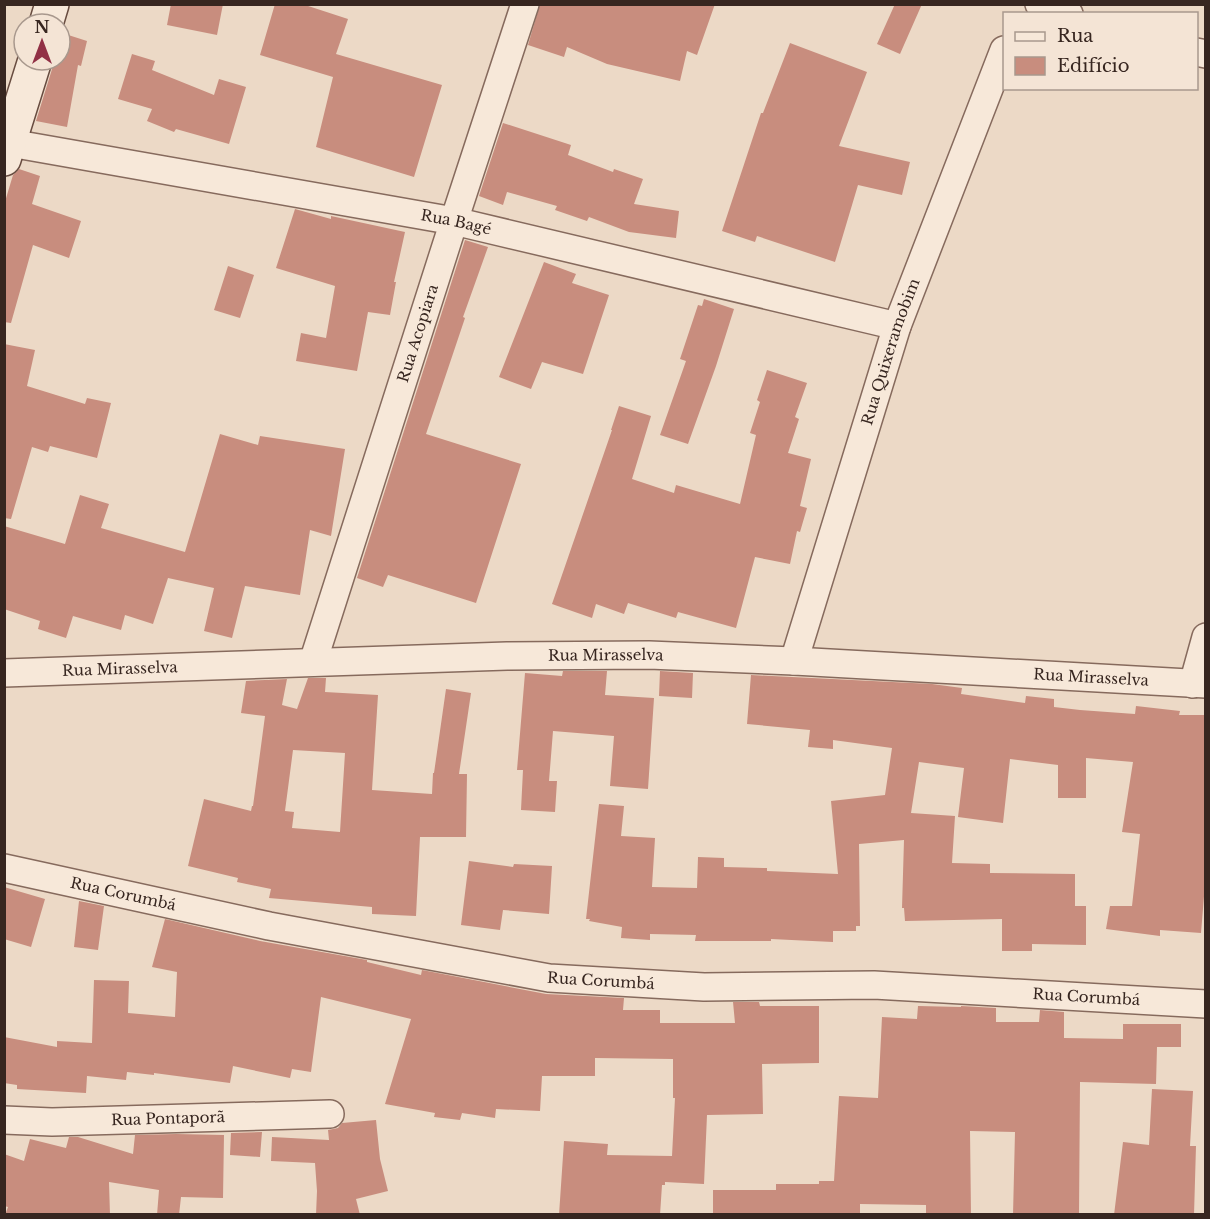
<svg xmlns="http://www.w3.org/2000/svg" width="1210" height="1219" font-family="'Libre Baskerville',serif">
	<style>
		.building { fill: #c88d7e; fill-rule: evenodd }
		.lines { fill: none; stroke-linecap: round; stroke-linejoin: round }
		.street-casing { stroke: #866a5d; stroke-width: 30 }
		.secondary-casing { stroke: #684c40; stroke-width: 36 }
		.street { stroke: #f7e8d9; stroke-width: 27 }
		.secondary { stroke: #f7e8d9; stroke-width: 33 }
		.labels { text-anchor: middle; stroke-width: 5; stroke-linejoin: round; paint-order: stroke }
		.street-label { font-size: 15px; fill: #372620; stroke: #f4e4d5 }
	</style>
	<rect width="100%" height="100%" fill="#ecd9c6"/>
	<path class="building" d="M171,4h52l-6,31 -50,-10z
		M275,4h27l46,15 -12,35 106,31 -28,92 -98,-30 17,-70 -73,-22z
		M540,4h175l-18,51 -10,-4 -7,30 -73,-17 -40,-17 -3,10 -36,-12z
		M895,4h27l-22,50 -23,-10z
		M62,33l25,8 -6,25 -3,-1 -11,62 -31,-6 17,-55v-6h7v-24z
		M790,43l77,29 -28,74 71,16 -8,33 -44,-10 -23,77 -78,-26 -2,6 -33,-11 39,-118h2z
		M132,54l23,7 -3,9 62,25 5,-16 27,8 -17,57 -53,-15 -2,3 -27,-11 5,-12 -34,-10z
		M503,123l68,22 -3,10 45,17 1,-3 29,10 -9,25 45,7 -3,27 -47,-6 -40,-15 -2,4 -32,-11 2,-4 -50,-14 -4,13 -24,-9z
		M19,169l21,7 -8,28 49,17 -12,37 -36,-13 -22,78 -7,-1v-117l9,-30z
		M295,209l36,10v-3l74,16 -11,50h2l-6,33 -22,-3 -11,59 -61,-10 5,-28 25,5 9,-52 -59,-18z
		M465,240l23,7 -25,70 2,1 -39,116 95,30 -45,139 -88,-28 -5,12 -26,-9z
		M544,262l32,12 -4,9 37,12 -26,79 -41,-12 -11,27 -32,-12z
		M228,266l26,9 -14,43 -26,-8z
		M704,299l30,10 -18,57 -28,78 -28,-9 26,-74 -6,-2 18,-54 4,1z
		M4,344l31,6 -8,36 58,18 2,-6 24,5 -14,55 -47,-12 -2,6 -16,-5 -21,72 -7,-1z
		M767,370l40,13 -12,34 4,2 -11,34 23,6 -11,47 7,2 -7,24 -3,-1 -7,33 -35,-7 -19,71 -58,-16 -2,6 -48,-15 -4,11 -28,-10 -4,14 -40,-14 60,-174h-1l8,-24 32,10 -19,63 42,14 2,-8 64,19 16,-69 -6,-2 10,-31 -3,-2z
		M220,434l38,11 2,-9 85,13 -14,87 -21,-6 -10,65 -55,-9 -13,52 -28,-7 10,-43 -46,-10 -15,46 -28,-9 -4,15 -48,-14 -7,22 -28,-9 2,-8 -36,-12v-83l61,18 15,-49 29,9 -8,24 84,24z
		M563,671h44l-2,24 49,3 -6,91 -38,-3 4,-50 -61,-5 -4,50h8l-2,31 -34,-2 2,-40h-6l8,-97 37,3z
		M660,671l33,2 -1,25 -33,-2z
		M751,675l181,9 30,4 -1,6 64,9 1,-7 28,3v8l26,3 55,4 1,-8 44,5 -1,4h27v157l-5,61 -41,-3v6l-54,-7 4,-23h22l8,-72 -18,-2 11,-70 -47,-4v40h-28v-33l-48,-6 -7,64 -45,-6 6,-49 -45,-6 -8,51 44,3 -3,47 38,1v9l85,1v32h11v39l-54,-1v7h-30v-32l-97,2 -1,-13h-2l2,-68 -45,4 1,82h-4v5h-23v11l-62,-3v2h-76l1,-6 -46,-1v6l-29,-2 1,-11 -33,-6 1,-2h-4l13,-115 25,2 -3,30 34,2 -3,49 45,1 1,-31 26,1v9l43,1v3l71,3 -7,-73 54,-6 7,-47 -59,-8v9l-25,-2 2,-17 -63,-6z
		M308,678h18l-1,14 53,3 -6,95 60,4 1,-21h1l12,-84 25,4 -12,81h8l-1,63h-46l-4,79 -44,-2v-7l-103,-9 2,-9 -34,-7 1,-4 -50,-12 16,-67 47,12 1,-5h1l12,-90 -24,-3 5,-32 41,-2 -5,26 15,4zM293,750l52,3 -5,79 -48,-4 2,-16 -9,-1z
		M469,861l44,6 1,-3 38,2 -3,48 -46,-4 -3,20 -39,-5z
		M4,887l41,12 -14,48 -27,-8z
		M79,901l25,5 -6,44 -24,-3z
		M165,919l95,22 107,19v2l54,13 1,-5 124,24 78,4 -1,12h37v13h75l-2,-21h26l1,4h59v57l-57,1 1,50 -56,1 -3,69 -39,-2v3h-3l-2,30h-101l5,-74 44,3 -1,11 65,1 3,-58h-2v-39l-78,-1v18h-53l-2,35 -44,-2 -1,9 -33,-5 -2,7 -26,-3 1,-4 -50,-9 26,-85 -90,-22 -10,75 -19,-3 -2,9 -57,-12 -3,17 -76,-10v2l-27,-3 -1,8 -39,-4 -1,17 -69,-4v-4l-13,-2v-46l53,10v-6l35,2 2,-63 35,1 -1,32 47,4 2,-45 -25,-5z
		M918,1006l43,1v-1l35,2v14h43l1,-12 24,2v26l59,1v-15h58v23h-24l-1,37 -76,-2 -1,133h-66l2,-83 -45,-1 1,84h-45v-10l-66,-1v11h-147v-25h63v-6h43v-3h15l5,-85 39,2 4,-81 35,2z
		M1152,1089l41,2 -3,55h6l-2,69h-80l9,-73 26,3z
		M376,1120l4,39 8,32 -32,8 4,16h-44l1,-24 -2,-28 -44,-2 1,-24 57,3 -1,-10 10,-2 4,-5z
		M262,1132l-2,25 -30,-2 1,-22z
		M176,1134l48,1 -1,63 -42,-1 -2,18h-22l2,-25 -50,-8 1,33h-105l3,-8 -4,-1v-52l20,7 6,-22 36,9 3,-11h9l55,17 2,-19z"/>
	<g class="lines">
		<defs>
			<g id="street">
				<path d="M1039,4l30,10"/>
				<path d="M1196,52l10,2"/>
				<path id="s1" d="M10,143l444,78 443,105"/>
				<path id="s2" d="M794,661l103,-335 107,-276"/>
				<path id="s3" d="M313,662l141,-441 71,-217"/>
				<path id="s4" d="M4,673l503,-17 142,-1 145,6 412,23"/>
				<path d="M1193,684l13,-47"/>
				<path id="s5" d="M4,868l265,58 280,52 155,9 170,-2 332,19"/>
				<path id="s6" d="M4,1120l48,2 278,-8"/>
			</g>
			<path id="secondary" d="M46,24l6,-20
				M4,159l31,-99"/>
		</defs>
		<use href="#street" class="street-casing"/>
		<use href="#secondary" class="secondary-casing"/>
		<use href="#street" class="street"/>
		<use href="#secondary" class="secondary"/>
	</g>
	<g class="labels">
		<g class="street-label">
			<text dy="5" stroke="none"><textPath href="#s1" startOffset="453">Rua Bagé</textPath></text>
			<text dy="5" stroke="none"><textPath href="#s3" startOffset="345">Rua Acopiara</textPath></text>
			<text dy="5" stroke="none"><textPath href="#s2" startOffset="324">Rua Quixeramobim</textPath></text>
			<text dy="5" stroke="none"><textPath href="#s4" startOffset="602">Rua Mirasselva</textPath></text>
			<text dy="5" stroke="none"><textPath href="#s4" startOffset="116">Rua Mirasselva</textPath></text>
			<text dy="5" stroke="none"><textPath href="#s4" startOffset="1088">Rua Mirasselva</textPath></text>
			<text dy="5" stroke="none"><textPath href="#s5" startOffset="122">Rua Corumbá</textPath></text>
			<text dy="5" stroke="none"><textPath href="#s5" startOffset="608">Rua Corumbá</textPath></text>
			<text dy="5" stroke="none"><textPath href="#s5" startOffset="1094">Rua Corumbá</textPath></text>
			<text dy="5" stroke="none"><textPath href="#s6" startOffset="164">Rua Pontaporã</textPath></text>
		</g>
	</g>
	<rect width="1210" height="1219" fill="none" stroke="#372620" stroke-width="12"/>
	<rect x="1003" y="12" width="195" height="78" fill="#f4e4d5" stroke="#a8988d" stroke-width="1.5"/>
	<rect x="1015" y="32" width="30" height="9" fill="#f7e8d9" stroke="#a8988d" stroke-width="1.5"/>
	<text x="1057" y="42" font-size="18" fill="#372620">Rua</text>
	<rect x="1015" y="57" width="30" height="18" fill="#c88d7e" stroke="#a8988d" stroke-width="1.5"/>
	<text x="1057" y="72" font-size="18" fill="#372620">Edifício</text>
	<g transform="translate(42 42)"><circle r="28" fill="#f4e4d5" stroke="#a8988d" stroke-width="1.5"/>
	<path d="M0-4.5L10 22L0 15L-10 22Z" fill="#913045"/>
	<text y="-9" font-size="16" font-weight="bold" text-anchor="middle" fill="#372620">N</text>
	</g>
</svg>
